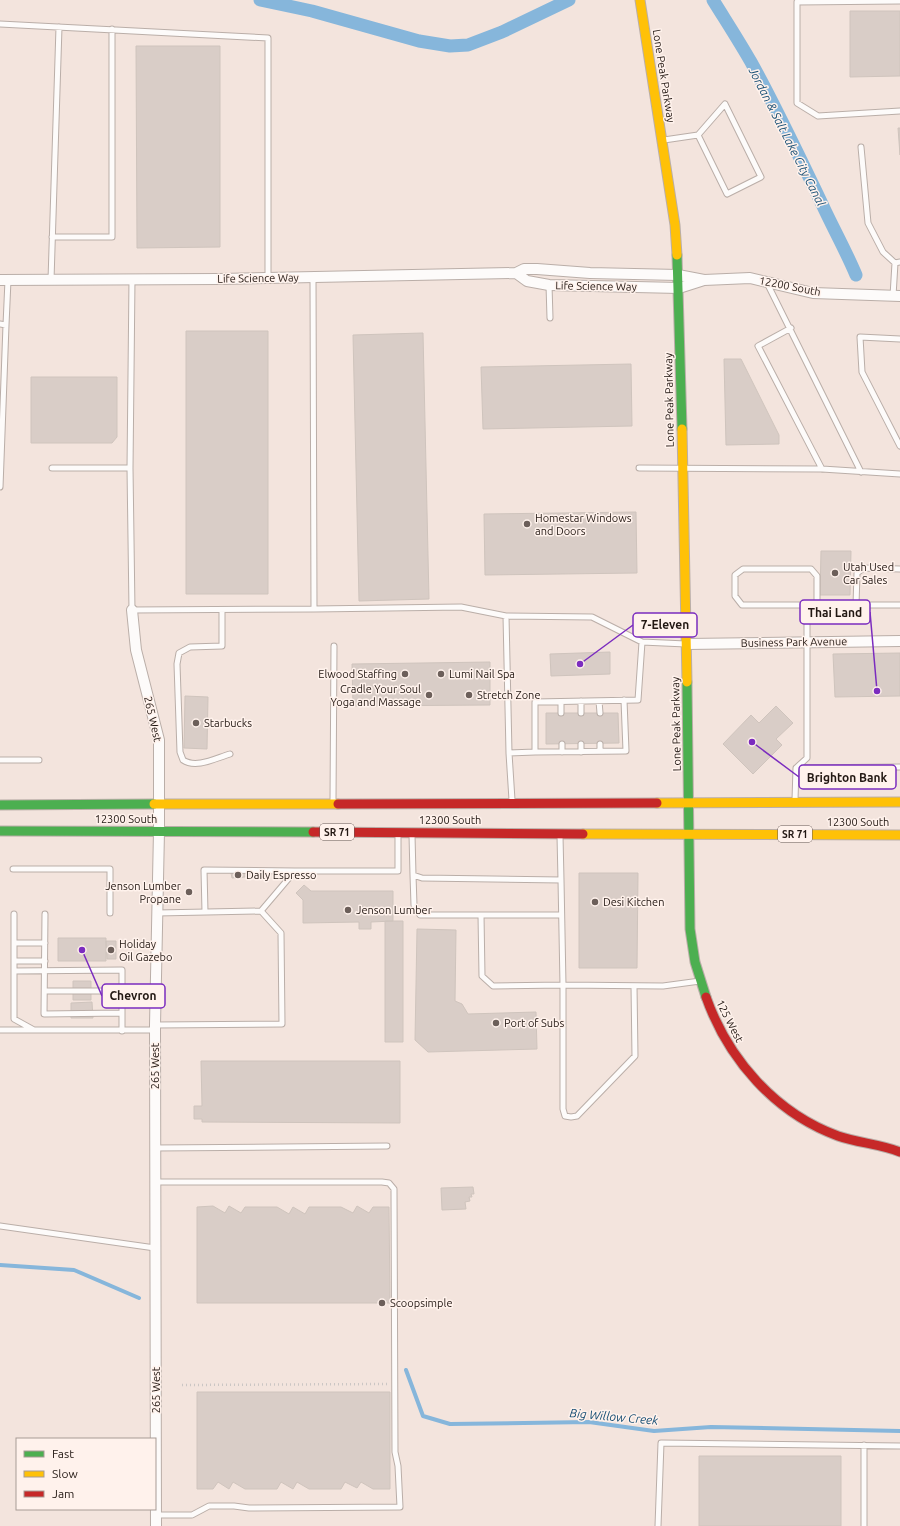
<svg xmlns="http://www.w3.org/2000/svg" width="900" height="1526" font-family="Ubuntu,sans-serif">
	<style>
		.lines { fill: none; stroke-linecap: round; stroke-linejoin: round }
		.stream { stroke: #86b6db; stroke-width: 4 }
		.canal { stroke: #86b6db; stroke-width: 13 }
		.building { fill: #d9cdc7; stroke: #cfc4bd }
		.lane-casing { stroke: #baaea8; stroke-width: 7 }
		.street-casing { stroke: #baaea8; stroke-width: 12 }
		.fast-casing { stroke: #baaea8; stroke-width: 11 }
		.slow-casing { stroke: #baaea8; stroke-width: 11 }
		.jam-casing { stroke: #baaea8; stroke-width: 11 }
		.path { stroke: #cbc6c4; stroke-width: 2.5; stroke-dasharray: 1 3; stroke-linecap: butt }
		.lane { stroke: #fdfbfa; stroke-width: 5 }
		.street { stroke: #fdfbfa; stroke-width: 10 }
		.fast { stroke: #4caf50; stroke-width: 9 }
		.slow { stroke: #ffc107; stroke-width: 9 }
		.jam { stroke: #c62828; stroke-width: 9 }
		.poi-dot { fill: #6c5f5a; stroke: #fff2ec; stroke-width: 1.5 }
		.labels { text-anchor: middle; stroke-width: 3; stroke-linejoin: round; paint-order: stroke }
		.shield { fill: #fff2ec; stroke: #655954; stroke-width: 1 }
		.shield-label { font-size: 10px; font-weight: bold; fill: #231813 }
		.street-label { font-size: 11px; fill: #231813; stroke: #fff2ec }
		.poi-label { font-size: 11px; fill: #231813; stroke: #fff2ec; text-anchor: start }
		.water-label { font-size: 12px; font-style: italic; fill: #174e74; stroke: #fff2ec }
		.leader { fill: none; stroke: #7b2cbf; stroke-width: 1.5 }
		.callout-dot { fill: #7b2cbf; stroke: #fff2ec; stroke-width: 1.5 }
		.callout { fill: #fff2ec; stroke: #7b2cbf; stroke-width: 1.5 }
		.callout-label { font-size: 12px; text-anchor: middle; font-weight: bold; fill: #231813 }
	</style>
	<rect width="100%" height="100%" fill="#f3e4dd"/>
	<g class="lines">
		<path class="stream" d="M0,1265l74,5 65,28
			M406,1370l17,46 27,8 139,-2 65,9 57,-4 189,4"/>
		<path class="canal" d="M260,0l52,11 107,30 31,5 18,-1 34,-13 67,-32
			M713,0c13,21 26,41 38,62 26,47 48,94 71,142 11,24 24,47 34,71"/>
	</g>
	<path class="building" d="M850,11h50v65l-50,1z
		M136,46h84v201l-83,1z
		M898,128h2v27z
		M186,331h82v263h-82z
		M423,333l6,266 -70,2 -6,-266z
		M724,359h17l38,76v9l-53,1z
		M631,364l1,62 -149,3 -2,-62z
		M31,377h86v60l-5,6h-81z
		M636,512l1,61 -152,2 -1,-61z
		M821,551h30l-1,44h-30z
		M610,652v22l-59,2 -1,-22z
		M900,653v43l-65,1 -2,-43z
		M490,662v43l-137,1 -1,-42z
		M185,696l23,1 -1,52 -23,-1z
		M776,706l17,17 -17,16 6,6 -29,29 -30,-30 28,-29 8,8z
		M546,713h72l1,30 -73,1z
		M233,872l12,1v4l-13,1 -1,-5z
		M579,873h59l-1,95h-58z
		M304,885l7,6h82v30l-22,1v7h-12v-7l-56,1v-23l-7,-7z
		M385,921h18v121h-18z
		M417,929l39,1 -1,71 7,3 6,10 68,-2 1,37 -109,3 -13,-12z
		M58,938h48v23h-48z
		M106,941h10v18h-9z
		M73,981h18v19h-18z
		M92,1002l1,16h-22v-15z
		M201,1061h199v62l-198,-1v-3h-8v-13h8z
		M473,1187l1,7h-3l1,3h-3l1,4 -5,1 1,7 -24,1 -1,-22z
		M213,1206l12,7 4,-7 12,7 4,-6h32l12,7 4,-7 12,7 4,-7h32l12,6 4,-7 12,7 4,-6h16l1,96h-193v-96z
		M197,1392h193v97h-17l-12,-7 -4,6 -12,-6 -4,7h-32l-12,-7 -4,7 -12,-7 -4,7h-32l-12,-7 -4,7 -11,-7 -5,7h-16z
		M699,1456h142v70h-142z"/>
	<g class="lines">
		<defs>
			<path id="lane" d="M900,1l-103,1v101l21,13 82,-5
				M0,24l268,14v240
				M664,140l34,-5 27,-31 36,73 -34,17 -29,-59
				M861,147l7,76 15,29 12,11 5,-1
				M52,237h60v-208
				M132,279l-2,189 2,142 182,-1 -1,-332
				M51,280l8,-253
				M767,283l94,189
				M549,285l1,33
				M893,296l2,-33
				M0,324l6,1 -6,162
				M6,325l2,-45
				M791,328l-33,18 64,123
				M900,339l-40,-2 2,35 38,74
				M52,468h78
				M639,468l183,1 78,5
				M817,605v-29l-6,-7h-68l-8,6v21l7,9h158
				M856,605l1,-32 7,-5 36,1
				M314,609l147,-2 45,9 86,1 50,25 44,2
				M222,610v36l-32,1 -11,6 -2,11 3,88 3,8c13,9 33,-2 47,-6
				M506,616l3,137
				M581,701v12
				M599,701l1,12
				M561,702v11
				M562,744v8
				M581,744v8
				M600,744v7
				M535,752l91,-1 -2,-51
				M0,760h39
				M796,768l104,-1
				M512,800l-3,-47 26,-1v-50l103,-2 4,-58
				M795,800l1,-32 11,-10v-153
				M333,801l1,-155
				M412,835l1,40 9,3 139,2 -1,-44
				M13,869h97v44
				M413,875l1,30 6,10h61l1,61 11,10 70,-1v124l2,7 6,1 6,-1 58,-60 -1,-70
				M561,880l2,105 100,1 37,-5
				M261,911l34,-40h103v-35
				M205,912l-1,-42 91,1
				M14,914v57
				M45,914l-1,100 77,-1
				M481,915h80
				M14,943h31
				M14,961h31
				M45,991h76
				M155,1025l127,-1 -1,-91 -20,-22 -104,2
				M0,1030h33
				M122,1031v-61l-108,1v48l20,11h121
				M155,1148l232,-2
				M156,1182h226l7,1 5,6 1,263 3,14 2,41 -151,1 -15,-2h-25l-17,9h-36
				M0,1226l155,22
				M864,1445v81
				M658,1526l3,-83 239,3"/>
			<path id="street" d="M516,273l11,8 22,4 130,3 25,-8 46,-2 63,15 87,3
				M0,280l219,-1 297,-6 8,-4h13l53,4 88,2 26,5
				M132,610l4,40 23,90v91l-4,194 1,501
				M687,644l213,-3"/>
			<path id="fast" d="M677,255l5,174
				M687,682l3,247 5,33 11,35
				M0,805l154,-1
				M0,831l313,1"/>
			<path id="slow" d="M640,0l35,225 2,30
				M682,429l5,253
				M657,803l243,-1
				M154,804h184
				M583,834l317,1"/>
			<path id="jam" d="M338,804l319,-1
				M313,832l270,2
				M706,997c22,62 69,116 132,139 20,7 42,8 62,16"/>
		</defs>
		<use href="#lane" class="lane-casing"/>
		<use href="#street" class="street-casing"/>
		<use href="#fast" class="fast-casing"/>
		<use href="#slow" class="slow-casing"/>
		<use href="#jam" class="jam-casing"/>
		<path class="path" d="M182,1385l205,-1"/>
		<use href="#lane" class="lane"/>
		<use href="#street" class="street"/>
		<use href="#fast" class="fast"/>
		<use href="#slow" class="slow"/>
		<use href="#jam" class="jam"/>
	</g>
	<g class="poi-dot">
		<circle cx="527" cy="524" r="4"/>
		<circle cx="835" cy="573" r="4"/>
		<circle cx="405" cy="674" r="4"/>
		<circle cx="441" cy="674" r="4"/>
		<circle cx="429" cy="695" r="4"/>
		<circle cx="469" cy="695" r="4"/>
		<circle cx="196" cy="723" r="4"/>
		<circle cx="238" cy="875" r="4"/>
		<circle cx="189" cy="892" r="4"/>
		<circle cx="595" cy="902" r="4"/>
		<circle cx="348" cy="910" r="4"/>
		<circle cx="111" cy="950" r="4"/>
		<circle cx="496" cy="1023" r="4"/>
		<circle cx="382" cy="1303" r="4"/>
	</g>
	<g class="labels">
		<g class="shield">
			<rect x="320" y="824" width="34" height="16" rx="3"/>
			<rect x="778" y="826" width="34" height="16" rx="3"/>
		</g>
		<g class="shield-label">
			<text x="337" y="836">SR 71</text>
			<text x="795" y="838">SR 71</text>
		</g>
		<g class="street-label">
			<text transform="translate(664 76) rotate(81)" y="4">Lone Peak Parkway</text>
			<text transform="translate(258 278) rotate(-1)" y="4">Life Science Way</text>
			<text transform="translate(596 286) rotate(1)" y="4">Life Science Way</text>
			<text transform="translate(790 286) rotate(11)" y="4">12200 South</text>
			<text transform="translate(669 400) rotate(-91)" y="4">Lone Peak Parkway</text>
			<text transform="translate(794 642) rotate(-1)" y="4">Business Park Avenue</text>
			<text transform="translate(153 719) rotate(77)" y="4">265 West</text>
			<text transform="translate(676 724) rotate(-91)" y="4">Lone Peak Parkway</text>
			<text x="126" y="823">12300 South</text>
			<text x="450" y="824">12300 South</text>
			<text x="858" y="826">12300 South</text>
			<text transform="translate(730 1021) rotate(63)" y="4">125 West</text>
			<text transform="translate(155 1066) rotate(-90)" y="4">265 West</text>
			<text transform="translate(156 1390) rotate(-90)" y="4">265 West</text>
		</g>
		<g class="poi-label">
			<text x="535" y="522">Homestar Windows<tspan x="535" dy="13">and Doors</tspan></text>
			<text x="843" y="571">Utah Used<tspan x="843" dy="13">Car Sales</tspan></text>
			<text x="397" y="678" text-anchor="end">Elwood Staffing</text>
			<text x="449" y="678">Lumi Nail Spa</text>
			<text x="421" y="693" text-anchor="end">Cradle Your Soul<tspan x="421" dy="13">Yoga and Massage</tspan></text>
			<text x="477" y="699">Stretch Zone</text>
			<text x="204" y="727">Starbucks</text>
			<text x="246" y="879">Daily Espresso</text>
			<text x="181" y="890" text-anchor="end">Jenson Lumber<tspan x="181" dy="13">Propane</tspan></text>
			<text x="603" y="906">Desi Kitchen</text>
			<text x="356" y="914">Jenson Lumber</text>
			<text x="119" y="948">Holiday<tspan x="119" dy="13">Oil Gazebo</tspan></text>
			<text x="504" y="1027">Port of Subs</text>
			<text x="390" y="1307">Scoopsimple</text>
		</g>
		<g class="water-label">
			<text transform="translate(787 137) rotate(63)" y="4">Jordan &amp; Salt Lake City Canal</text>
			<text transform="translate(614 1417) rotate(5)" y="4">Big Willow Creek</text>
		</g>
	</g>
	<path class="leader" d="M877 691L870 612M580 664L633 625M752 742L799 777M82 950L102 996"/>
	<g class="callout-dot">
		<circle cx="877" cy="691" r="4"/>
		<circle cx="580" cy="664" r="4"/>
		<circle cx="752" cy="742" r="4"/>
		<circle cx="82" cy="950" r="4"/>
	</g>
	<g class="callout">
		<rect x="800" y="600" width="70" height="24" rx="4"/>
		<rect x="633" y="613" width="64" height="24" rx="4"/>
		<rect x="799" y="765" width="97" height="24" rx="4"/>
		<rect x="102" y="984" width="63" height="24" rx="4"/>
	</g>
	<g class="callout-label">
		<text x="835" y="617">Thai Land</text>
		<text x="665" y="629">7-Eleven</text>
		<text x="847" y="782">Brighton Bank</text>
		<text x="133" y="1000">Chevron</text>
	</g>
	<rect x="16" y="1438" width="140" height="72" fill="#fff2ec" stroke="#a79b95"/>
	<rect x="24" y="1451" width="20" height="6" fill="#4caf50" stroke="#a79b95"/>
	<text x="52" y="1458" font-size="12" fill="#231813">Fast</text>
	<rect x="24" y="1471" width="20" height="6" fill="#ffc107" stroke="#a79b95"/>
	<text x="52" y="1478" font-size="12" fill="#231813">Slow</text>
	<rect x="24" y="1491" width="20" height="6" fill="#c62828" stroke="#a79b95"/>
	<text x="52" y="1498" font-size="12" fill="#231813">Jam</text>
</svg>
